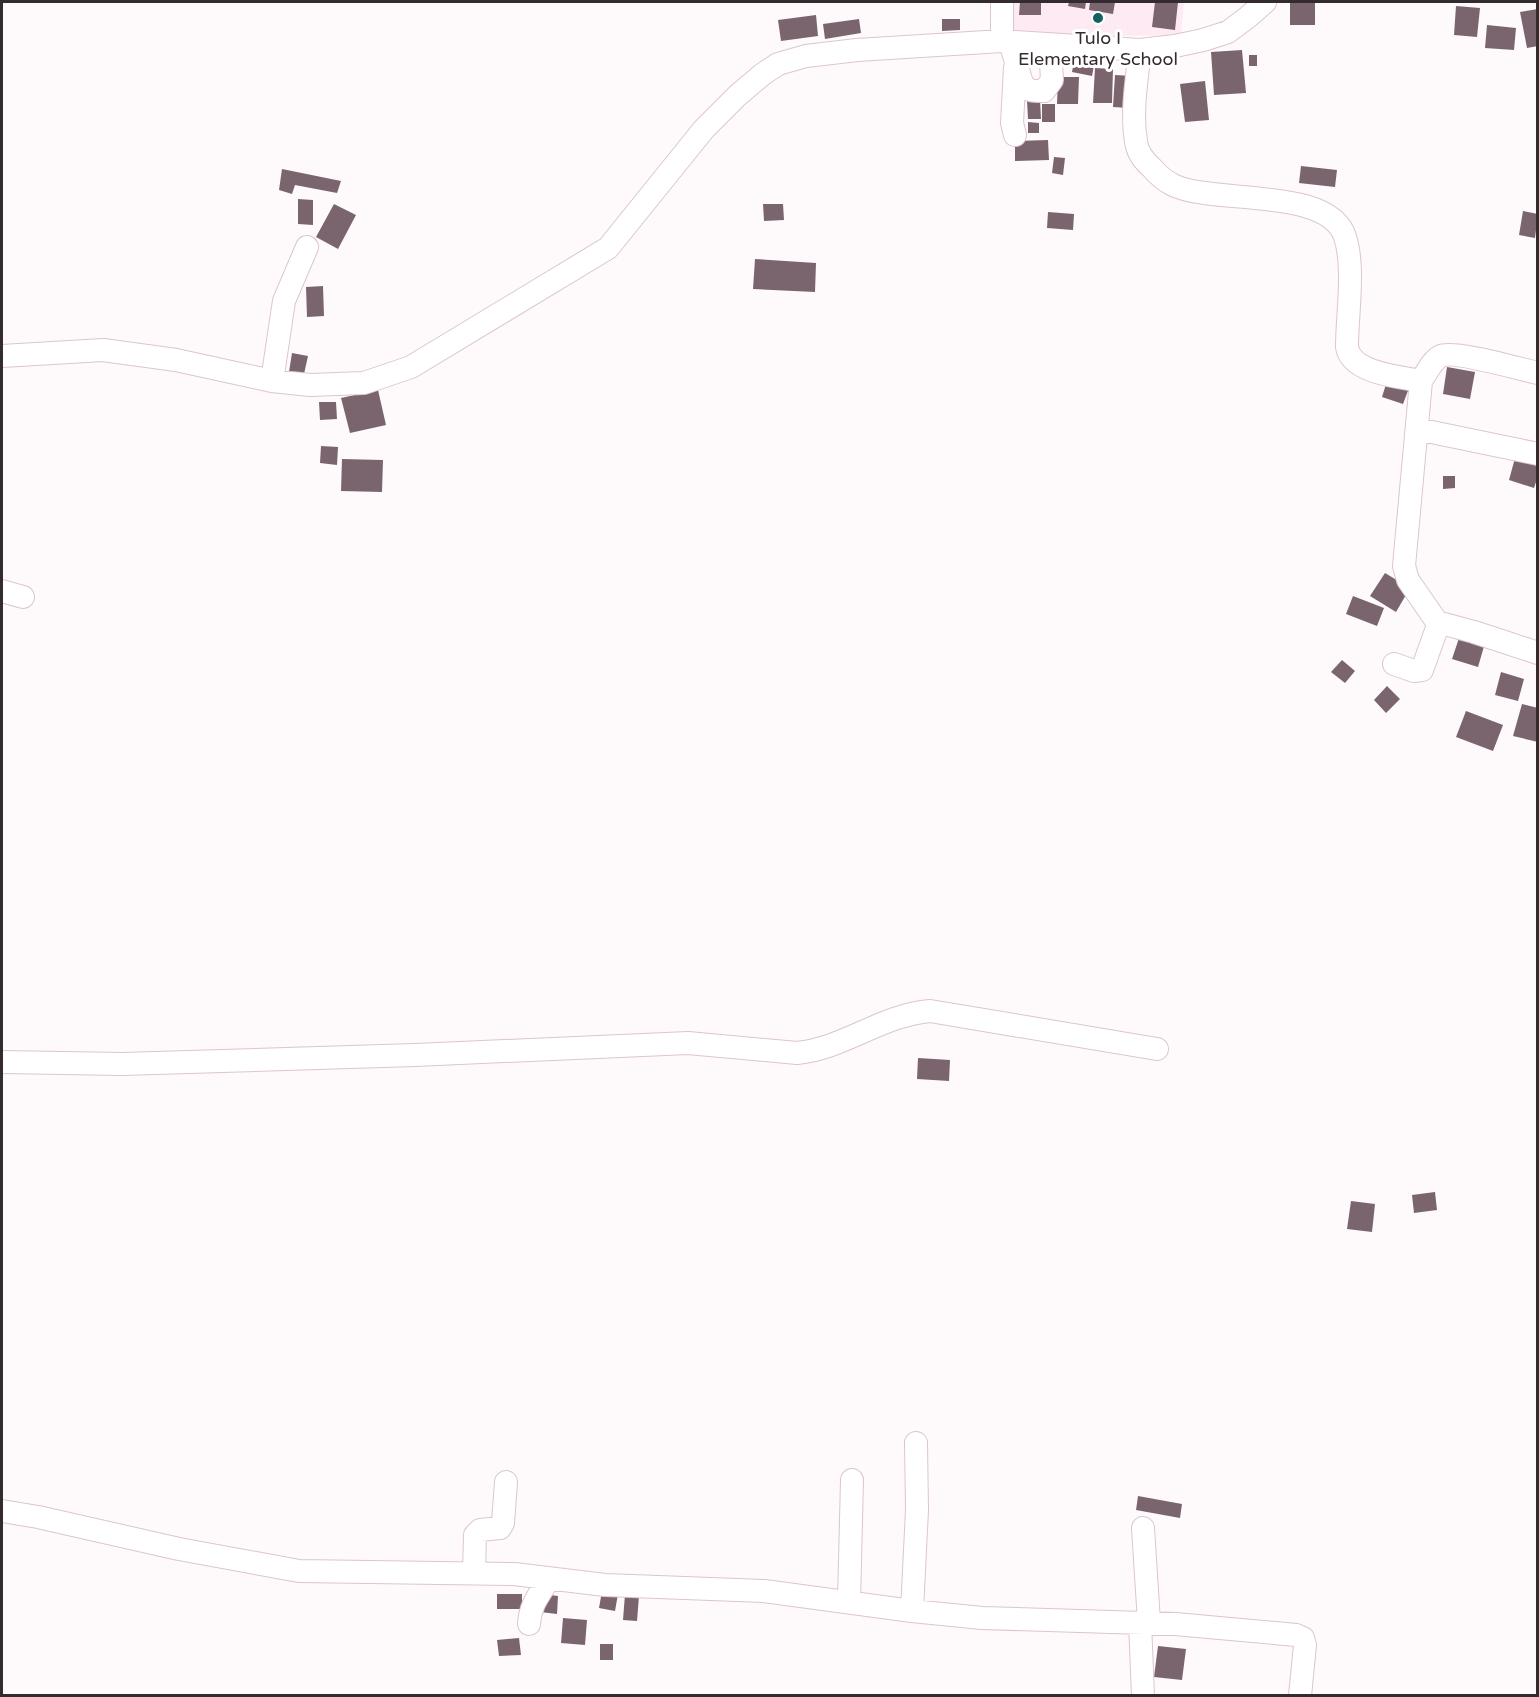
<svg xmlns="http://www.w3.org/2000/svg" width="1539" height="1697" font-family="'Varela Round',sans-serif">
	<style>
		.built { fill: #fdeaf3 }
		.building { fill: #7a656f }
		.lines { fill: none; stroke-linecap: round; stroke-linejoin: round }
		.minor-casing { stroke: #dcc5d0; stroke-width: 24 }
		.minor { stroke: #fff; stroke-width: 22 }
		.poi-dot { fill: #126264; stroke: #fff; stroke-width: 2 }
		.labels { text-anchor: middle; stroke-width: 6; stroke-linejoin: round; paint-order: stroke }
		.poi-label { font-size: 18px; fill: #342b2f; stroke: #fff }
	</style>
	<rect width="100%" height="100%" fill="#fef9fb"/>
	<path class="built" d="M1013,2h171l-3,33 -168,2z"/>
	<path class="building" d="M1020,2h21v13h-22z
		M1069,2h17l-1,7 -17,-3z
		M1090,2h25l-2,12 -24,-4z
		M1155,2h23l-3,28 -23,-3z
		M1290,2h25v23h-25z
		M1456,6l24,2 -3,29 -23,-2z
		M1538,9v37l-11,2 -7,-36z
		M816,15l2,21 -37,5 -3,-21z
		M859,19l2,14 -36,6 -2,-15z
		M942,19h18v11l-18,1z
		M1487,25l29,3 -2,22 -29,-2z
		M1242,50l4,43 -32,2 -3,-43z
		M1249,55h8v11h-8z
		M1075,56l20,4 -3,16 -20,-4z
		M1095,68l18,1 -1,34h-19z
		M1115,75l17,1 -2,32 -17,-1z
		M1058,77h21l-1,27h-21z
		M1205,81l4,39 -24,2 -5,-38z
		M1040,99l1,20h-13l-1,-19z
		M1042,104h13v18h-13z
		M1028,122l11,1v10h-11z
		M1048,140l1,20 -34,1v-20z
		M1054,157l11,1 -2,17 -11,-2z
		M1301,166l36,4 -2,17 -36,-4z
		M282,169l59,12 -4,12 -42,-8 -3,9 -13,-4z
		M298,199l15,1v25l-15,-1z
		M334,204l22,11 -18,34 -22,-12z
		M763,204h20l1,16 -20,1z
		M1523,211l15,3 -3,24 -16,-3z
		M1048,212l26,2 -1,16 -26,-2z
		M755,259l61,4 -1,29 -62,-3z
		M323,286l1,30 -17,1 -1,-30z
		M292,353l16,3 -4,18 -15,-2z
		M1447,367l28,5 -5,27 -27,-5z
		M1387,381l22,7 -6,16 -21,-7z
		M378,390l8,35 -36,8 -9,-35z
		M319,402h17l1,17 -17,1z
		M321,446l17,1 -1,18 -17,-2z
		M1515,458l23,7v11l-4,12 -25,-8z
		M342,459l41,1 -1,32 -41,-1z
		M1443,476h12v12l-12,1z
		M1385,573l25,15 -14,24 -26,-16z
		M1353,596l31,12 -7,18 -31,-12z
		M1460,635l25,8 -7,24 -26,-8z
		M1342,660l13,11 -10,12 -14,-11z
		M1501,672l23,7 -6,22 -23,-6z
		M1387,686l13,13 -14,14 -12,-13z
		M1522,704l16,4v34l-25,-6z
		M1466,711l37,14 -10,26 -37,-14z
		M918,1058l32,2 -1,21 -32,-2z
		M1435,1192l2,18 -23,3 -2,-18z
		M1351,1201l24,3 -3,28 -25,-3z
		M1138,1496l44,8 -2,14 -44,-8z
		M602,1591l16,3 -3,17 -16,-3z
		M497,1594h25v15h-25z
		M542,1594l16,2 -1,18 -17,-2z
		M625,1594l14,2 -2,25 -14,-1z
		M563,1618l24,2 -2,25 -24,-2z
		M519,1638l2,17 -22,1 -2,-16z
		M600,1644h13v16h-13z
		M1158,1646l28,3 -4,31 -28,-3z"/>
	<g class="lines">
		<defs>
			<path id="minor" d="M1002,41v-39
				M1010,42l12,41c6,9 12,8 22,8l8,-11 -2,-35
				M1140,50c-3,28 -9,62 -4,91 1,10 8,20 16,27 6,7 13,13 21,17 41,20 156,1 172,52 10,30 2,78 2,110 4,26 52,30 74,34 5,-7 11,-21 20,-25 12,-6 79,13 97,17
				M1015,135l-3,-12 3,-55
				M2,356l101,-6 73,10 96,21 38,4 54,-2 47,-16 197,-119 96,-119 33,-33 26,-22 15,-10 28,-8 51,-6 145,-9 138,9 35,-4 28,-6 25,-8 20,-15 17,-15
				M272,381l12,-80 23,-54
				M1417,429l121,25
				M2,591l21,6
				M1437,622l37,10 64,21
				M1394,664l20,7 8,-1 15,-42v-6l-29,-42 -4,-14 17,-185
				M2,1062l120,2 293,-9 273,-12 109,10c48,-5 85,-38 133,-42l227,38
				M2,1511l36,6 141,32 120,22 215,3 91,11 159,6 148,20 70,7 193,6 121,11 7,3 2,7 -5,51
				M1143,1528l6,94
				M474,1573l1,-38 5,-5 20,-2 3,-5 3,-41
				M849,1602l3,-122
				M912,1611l5,-101 -1,-67
				M1140,1622l3,74
				M529,1624c1,-19 10,-29 20,-45"/>
		</defs>
		<use href="#minor" class="minor-casing"/>
		<use href="#minor" class="minor"/>
	</g>
	<circle class="poi-dot" cx="1098" cy="18" r="6"/>
	<g class="labels">
		<g class="poi-label">
			<text x="1098" y="44">Tulo I<tspan x="1098" dy="21">Elementary School</tspan></text>
		</g>
	</g>
	<rect width="1539" height="1697" fill="none" stroke="#342b2f" stroke-width="6"/>
</svg>
